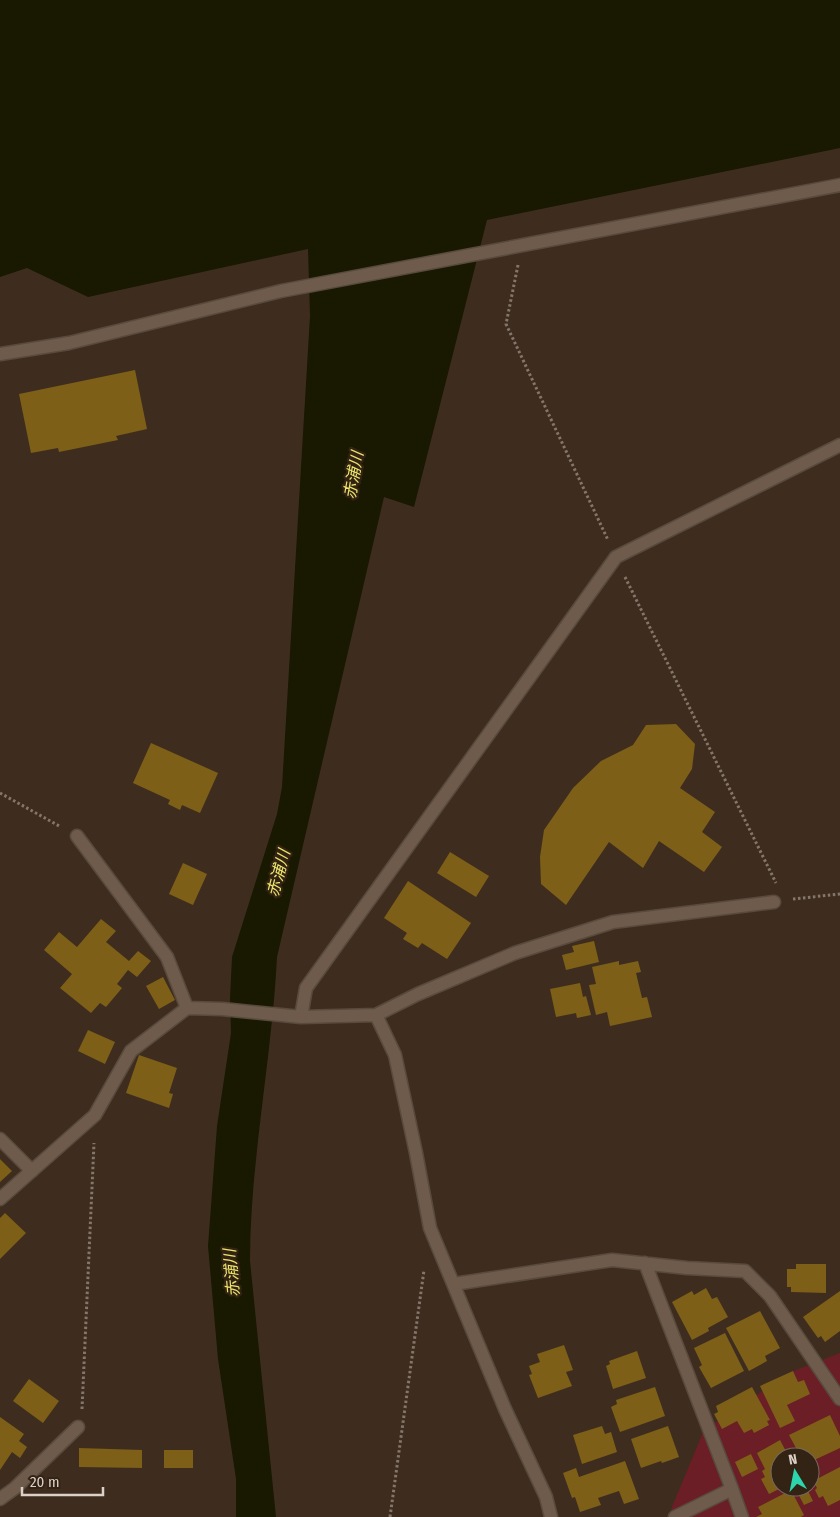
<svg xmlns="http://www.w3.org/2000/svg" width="840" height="1517" font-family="'Fira Sans Condensed','Noto Sans JP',sans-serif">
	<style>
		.green { fill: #6b1e25; fill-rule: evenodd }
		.water { fill: #191800 }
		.building { fill: #7d5f18 }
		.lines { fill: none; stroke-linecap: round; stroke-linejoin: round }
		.minor-casing { stroke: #584a3d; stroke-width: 15 }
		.path { stroke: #85766b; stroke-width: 3; stroke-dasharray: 2.5 2.5; stroke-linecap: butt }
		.minor { stroke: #6e5b4c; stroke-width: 12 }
		.labels { text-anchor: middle; stroke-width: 4.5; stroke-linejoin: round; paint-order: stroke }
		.water-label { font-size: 16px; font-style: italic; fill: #ede669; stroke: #332315 }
	</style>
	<rect width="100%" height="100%" fill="#3e2d1f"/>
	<path class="green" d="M840,1353v164h-170l2,-10 32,-77 87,-58zM780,1457h30v30h-30z"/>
	<path class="water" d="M0,0h840v148l-353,72 -73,287 -30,-10 -107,460c-5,102 -27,203 -27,304l26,256h-40v-38l-18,-120 -10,-113 9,-120 14,-93 -1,-35 2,-41 45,-143 5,-27 28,-471 -2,-67 -220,48 -61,-29 -27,9z"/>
	<path class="building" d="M135,370l12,59 -31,7 2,4 -59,12 -1,-4 -27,5 -12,-59z
		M676,724l19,20 -3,25 -12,19 35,24 -13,20 20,15 -18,25 -45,-31 -16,27 -34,-26 -43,63 -25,-21 -1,-27 4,-27 29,-42 28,-27 32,-16 13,-20z
		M151,743l67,30 -18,40 -18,-8 -2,5 -12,-6 2,-4 -37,-17z
		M450,852l39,24 -13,21 -39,-24z
		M183,863l24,11 -14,31 -24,-11z
		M408,881l63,42 -24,36 -25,-16 -4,5 -15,-9 4,-6 -23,-15z
		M101,919l15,12 -10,11 23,19 9,-10 13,10 -14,16 -9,-7 -11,14 5,4 -16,19 -6,-4 -9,10 -31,-25 12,-14 -28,-24 15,-18 18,15z
		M594,941l5,21 -33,8 -4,-15 12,-3 -2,-6z
		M619,961v4l19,-4 3,11 -5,1 6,25 5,-1 5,20 -42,9 -3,-14 -11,3 -7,-30 7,-1 -4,-17z
		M163,977l12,23 -16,9 -13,-23z
		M580,983l3,14 3,-1 5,19 -14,3 -1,-5 -20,4 -6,-28z
		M88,1030l27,12 -10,22 -27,-13z
		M139,1055l38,13 -8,25 4,1 -4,14 -43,-15z
		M0,1159l12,12 -12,11z
		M5,1213l21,20 -26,26v-41z
		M796,1264h30v29l-35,-1v-5h-4v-18h9z
		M706,1288l6,11 5,-2 11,20 -20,11 1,3 -17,9 -20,-38 20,-11 2,4z
		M840,1291v40l-15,11 -4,-6 -3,2 -15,-21z
		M760,1311l20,37 -15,8 2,5 -18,10 -23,-43z
		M725,1333l19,38 -33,17 -12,-21 3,-2 -8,-17z
		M564,1345l9,25 -7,2 6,14 -34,12 -9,-23 3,-1 -3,-8 11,-4 -3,-8z
		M637,1351l9,27 -33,11 -7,-23 4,-2 -1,-3z
		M793,1371l5,11 6,-2 6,14 -23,11 8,16 -15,7 -20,-42z
		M29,1379l30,22 -16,22 -30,-22z
		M655,1387l10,29 -45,16 -9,-25 6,-3 -1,-4z
		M752,1387l18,33 -3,1 2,4 -15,8 -2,-4 -8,4 -7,-12 -15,8 -8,-15 4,-2 -2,-6z
		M830,1415l10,21v12l-30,14v-5h-15l-3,-7 4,-2 -7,-13z
		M0,1417l24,17 -5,7 8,6 -7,11 -8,-6 -12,18z
		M602,1426l3,8 6,-2 6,20 -35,12 -9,-29z
		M668,1426l11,31 -17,6 -1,-2 -20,7 -10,-29z
		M780,1440l9,17h-9v30h3l-14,7 -8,-15 4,-2 -3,-6 3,-2 -8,-16z
		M79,1448l63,2v18l-63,-1z
		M164,1450h29v18h-29z
		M751,1454l7,15 -16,8 -7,-15z
		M625,1461l14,38 -15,5 -5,-13 -21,7 3,7 -21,7 -5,-15 -3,1 -9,-25 13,-5 3,9z
		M840,1467v33l-12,6 -5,-10 -4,2 -4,-8 2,-2 -4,-7z
		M806,1487l7,14 -9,4 -9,-17z
		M791,1490l13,25 -3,2h-45l6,-3 -4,-7z"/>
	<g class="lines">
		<defs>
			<path id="minor" d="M0,354l69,-11 212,-52 559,-106
				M77,836l90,121 20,51
				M376,1015l19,40 21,98 14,75 75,181 41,88 5,20
				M301,1017l5,-29 310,-431 224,-112
				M0,1139l32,32
				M0,1199l95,-84 36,-64 56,-43 35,1 79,8 75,-2 42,-21 97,-41 98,-31 161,-20
				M645,1263l87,226
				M454,1284l158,-24 75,8 58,3 25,25 70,103
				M0,1499l15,-11 63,-61
				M675,1517l57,-28 10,28"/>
		</defs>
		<use href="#minor" class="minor-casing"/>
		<path class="path" d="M518,265l-12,59 102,216
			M625,577l151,306
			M0,793l61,34
			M793,899l47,-5
			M82,1409l12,-266
			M390,1517l34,-247"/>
		<use href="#minor" class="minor"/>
	</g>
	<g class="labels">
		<g class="water-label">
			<text transform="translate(353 475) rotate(-80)" y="6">赤浦川</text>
			<text transform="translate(278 873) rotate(-75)" y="6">赤浦川</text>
			<text transform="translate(231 1273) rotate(-95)" y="6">赤浦川</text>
		</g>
	</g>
	<g transform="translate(795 1472) rotate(350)"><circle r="24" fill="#332315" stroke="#77695d"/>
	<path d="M0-4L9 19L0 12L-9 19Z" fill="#2cd5ab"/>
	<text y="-8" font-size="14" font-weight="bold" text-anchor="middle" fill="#dcd1c8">N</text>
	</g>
	<path d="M22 1487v8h81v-8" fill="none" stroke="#dcd1c8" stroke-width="2.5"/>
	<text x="30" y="1487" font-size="15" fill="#dcd1c8" stroke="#332315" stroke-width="4" paint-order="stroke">20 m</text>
</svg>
